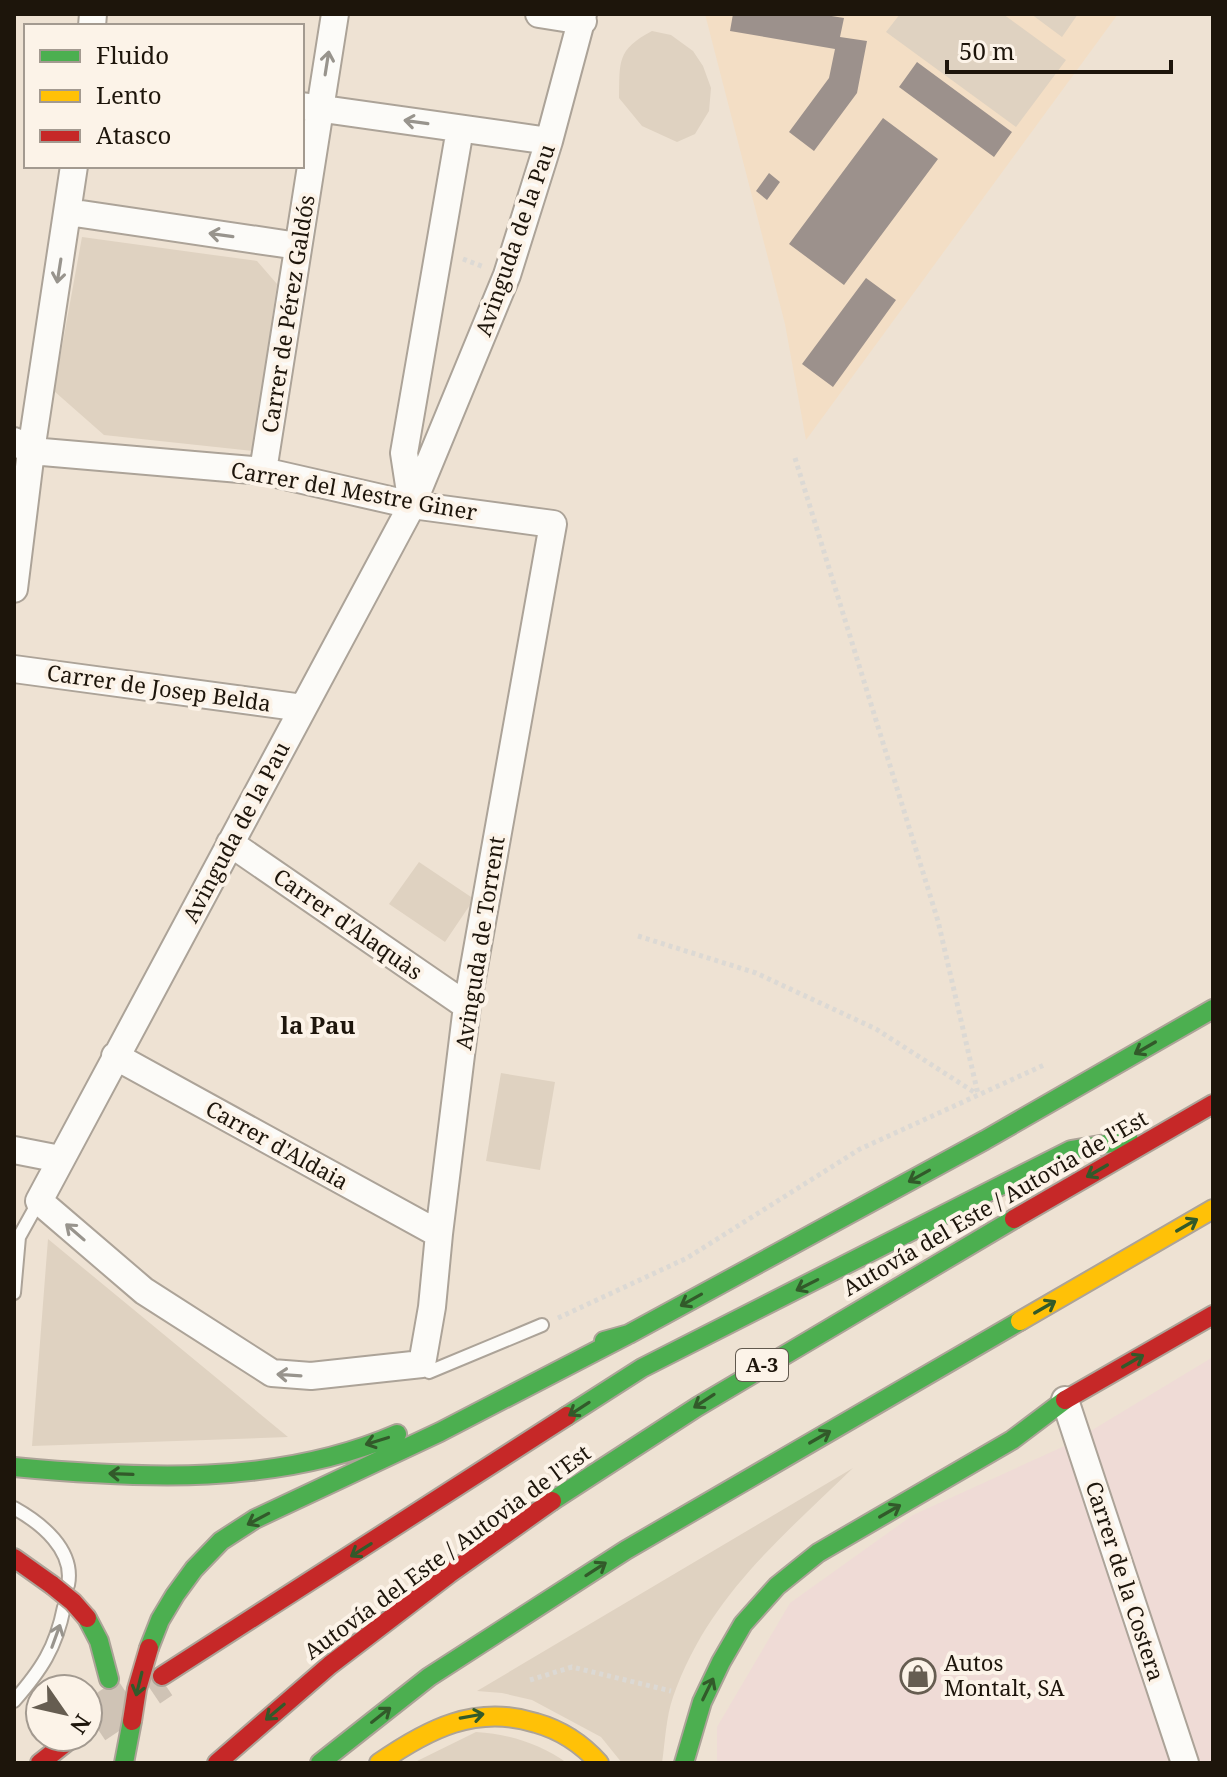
<svg xmlns="http://www.w3.org/2000/svg" width="1227" height="1777" font-family="'Noto Serif',serif">
	<style>
		.industrial { fill: #efdbd6 }
		.built { fill: #f3dec5 }
		.green { fill: #dfd2c1 }
		.building { fill: #9c918c }
		.lines { fill: none; stroke-linecap: round; stroke-linejoin: round }
		.highway-tunnel { stroke: #cfc3b5; stroke-width: 44; stroke-dasharray: 44 22; stroke-linecap: butt }
		.lane-casing { stroke: #aca398; stroke-width: 16 }
		.street-casing { stroke: #aca398; stroke-width: 30 }
		.fast-casing { stroke: #aca398; stroke-width: 22 }
		.slow-casing { stroke: #aca398; stroke-width: 22 }
		.jam-casing { stroke: #aca398; stroke-width: 22 }
		.path { stroke: #dcd9d4; stroke-width: 5; stroke-dasharray: 4 4; stroke-linecap: butt }
		.lane { stroke: #fcfbf8; stroke-width: 12 }
		.street { stroke: #fcfbf8; stroke-width: 26 }
		.fast { stroke: #4caf50; stroke-width: 18 }
		.slow { stroke: #ffc107; stroke-width: 18 }
		.jam { stroke: #c62828; stroke-width: 18 }
		.jam-bridge-casing { stroke: #b7a699; stroke-width: 22; stroke-linecap: butt }
		.jam-bridge { stroke: #c62828; stroke-width: 18 }
		.oneway { stroke: #98948d }
		.oneway2 { stroke: #325a2a }
		.labels { text-anchor: middle; stroke-width: 8; stroke-linejoin: round; paint-order: stroke }
		.shield { fill: #fcf3e8; stroke: #60584d; stroke-width: 2 }
		.shield-label { font-size: 20px; font-weight: bold; fill: #1d150b }
		.street-label { font-size: 22px; fill: #1d150b; stroke: #fcf3e8 }
		.poi-label { font-size: 22px; fill: #1d150b; stroke: #fcf3e8; text-anchor: start }
		.neighbourhood-label { font-size: 24px; font-weight: bold; fill: #1d150b; stroke: #fcf3e8 }
	</style>
	<rect width="100%" height="100%" fill="#eee2d3"/>
	<path class="industrial" d="M1213,1357v406h-496v-36l73,-124 123,-88 156,-71z"/>
	<path class="built" d="M705,14h413l-312,426 -21,-116z"/>
	<path class="green" d="M900,14h103l63,46 -50,67 -130,-95z
		M1031,14h47l-16,23z
		M652,31l19,4 22,16 10,15 8,22 -2,23 -14,23 -18,8 -35,-16 -23,-28c1,-36 -3,-48 33,-67z
		M82,237l175,24 20,23 -24,167 -149,-16 -50,-44z
		M419,862l55,37 -29,43 -56,-38z
		M501,1073l54,9 -15,88 -54,-9z
		M48,1239l240,198 -256,9z
		M853,1468c-73,71 -145,129 -180,229 -7,20 -8,45 -11,66h-40l-21,-26 -69,-37 -30,-7 -25,-2z
		M476,1732c34,2 64,12 91,31h-154z"/>
	<path class="building" d="M733,14h86l25,4 -4,19 27,4 -10,52 -43,58 -25,-19 40,-54 6,-29 -105,-18z
		M917,62l95,70 -18,25 -95,-70z
		M883,118l55,41 -94,126 -55,-41z
		M769,173l11,9 -13,18 -11,-9z
		M866,278l30,22 -63,87 -31,-23z"/>
	<g class="lines">
		<path class="highway-tunnel" d="M93,1722l67,-45"/>
		<defs>
			<path id="lane" d="M14,1293l5,-56 20,-36
				M422,1364l7,8 113,-47
				M14,1508c27,15 61,42 54,77
				M14,1701c27,-31 42,-53 50,-94"/>
			<path id="street" d="M539,14l44,7
				M92,26l1,-12
				M302,106l247,35
				M68,212l230,34
				M14,441l17,10 232,20 149,34 141,19 -86,482 -28,228 -7,73 -10,57 -111,12 -39,-3 -128,-82 -105,-90 373,-696 95,-230 42,-134 34,-127
				M263,471l72,-457
				M412,505l-8,-52 56,-324
				M14,589l17,-138 43,-285
				M14,669l289,39
				M230,843l237,163
				M115,1056l324,178
				M14,1150l46,9
				M1065,1400l120,363"/>
			<path id="fast" d="M604,1341l25,-7 356,-194 228,-131
				M567,1416l75,-48 429,-218 58,-10
				M14,1467c126,12 264,19 383,-33
				M552,1501l145,-94 317,-188
				M87,1618l12,23 10,38
				M149,1648l11,-28 15,-25 19,-26 27,-28 34,-22 185,-87 189,-98
				M124,1763l8,-42
				M320,1763l109,-86 197,-127 394,-229
				M684,1763l18,-61 19,-40 22,-38 34,-38 41,-33 194,-113 53,-40"/>
			<path id="slow" d="M1020,1321l193,-112
				M379,1763c49,-34 97,-59 157,-40 25,7 46,21 63,40"/>
			<path id="jam" d="M1014,1219l199,-115
				M1065,1400l148,-85
				M14,1558l38,27
				M162,1676l405,-260
				M40,1763l33,-26
				M217,1763l113,-98 119,-91 103,-73"/>
		</defs>
		<use href="#lane" class="lane-casing"/>
		<use href="#street" class="street-casing"/>
		<use href="#fast" class="fast-casing"/>
		<use href="#slow" class="slow-casing"/>
		<use href="#jam" class="jam-casing"/>
		<path class="path" d="M463,259l21,8
			M795,458l143,463 40,173
			M638,936l118,37 120,56 101,65
			M558,1318l129,-60 173,-109 184,-84
			M530,1680l42,-13 99,24"/>
		<use href="#lane" class="lane"/>
		<use href="#street" class="street"/>
		<use href="#fast" class="fast"/>
		<use href="#slow" class="slow"/>
		<use href="#jam" class="jam"/>
		<defs>
			<path id="jam-bridge" d="M52,1585l21,17 14,16
				M132,1721l5,-32 12,-41"/>
		</defs>
		<use href="#jam-bridge" class="jam-bridge-casing"/>
		<use href="#jam-bridge" class="jam-bridge"/>
	</g>
	<defs><path id="oneway-shaft" d="M-6 0H5M1.5-3L5.5 0L1.5 3" fill="none" stroke-width="1.6" stroke-linecap="round" stroke-linejoin="round" transform="scale(2)"/></defs>
	<g class="oneway">
		<use href="#oneway-shaft" transform="translate(327 63) rotate(-81)"/>
		<use href="#oneway-shaft" transform="translate(416 122) rotate(-172)"/>
		<use href="#oneway-shaft" transform="translate(221 235) rotate(-172)"/>
		<use href="#oneway-shaft" transform="translate(59 271) rotate(99)"/>
		<use href="#oneway-shaft" transform="translate(75 1232) rotate(-139)"/>
		<use href="#oneway-shaft" transform="translate(289 1375) rotate(-176)"/>
		<use href="#oneway-shaft" transform="translate(56 1636) rotate(-70)"/>
	</g>
	<g class="oneway2">
		<use href="#oneway-shaft" transform="translate(1145 1048) rotate(150)"/>
		<use href="#oneway-shaft" transform="translate(1097 1171) rotate(150)"/>
		<use href="#oneway-shaft" transform="translate(919 1176) rotate(151)"/>
		<use href="#oneway-shaft" transform="translate(1187 1225) rotate(-30)"/>
		<use href="#oneway-shaft" transform="translate(807 1285) rotate(153)"/>
		<use href="#oneway-shaft" transform="translate(691 1300) rotate(151)"/>
		<use href="#oneway-shaft" transform="translate(1045 1307) rotate(-30)"/>
		<use href="#oneway-shaft" transform="translate(1133 1361) rotate(-30)"/>
		<use href="#oneway-shaft" transform="translate(704 1401) rotate(147)"/>
		<use href="#oneway-shaft" transform="translate(579 1409) rotate(147)"/>
		<use href="#oneway-shaft" transform="translate(820 1437) rotate(-30)"/>
		<use href="#oneway-shaft" transform="translate(377 1441) rotate(163)"/>
		<use href="#oneway-shaft" transform="translate(121 1474) rotate(-178)"/>
		<use href="#oneway-shaft" transform="translate(890 1511) rotate(-30)"/>
		<use href="#oneway-shaft" transform="translate(258 1519) rotate(152)"/>
		<use href="#oneway-shaft" transform="translate(361 1550) rotate(148)"/>
		<use href="#oneway-shaft" transform="translate(596 1569) rotate(-33)"/>
		<use href="#oneway-shaft" transform="translate(139 1684) rotate(104)"/>
		<use href="#oneway-shaft" transform="translate(708 1689) rotate(-64)"/>
		<use href="#oneway-shaft" transform="translate(275 1712) rotate(140)"/>
		<use href="#oneway-shaft" transform="translate(381 1715) rotate(-38)"/>
		<use href="#oneway-shaft" transform="translate(472 1716) rotate(-10)"/>
	</g>
	<defs>
		<symbol id="shop-ring" viewBox="-11 -11 22 22"><circle r="9.5" fill="#fcf3e8" stroke="#665d51" stroke-width="1.5"/><path d="M-5-2.5h2.3a2.7 3.5 0 0 1 5.4 0H5L5.5 6h-11ZM-1.5-2.5h3a1.5 2.3 0 0 0-3 0Z" fill="#665d51"/></symbol>
	</defs>
	<g fill-rule="evenodd">
		<use href="#shop-ring" x="898" y="1656" width="40" height="40"/>
	</g>
	<g class="labels">
		<rect class="shield" x="736" y="1349" width="52" height="32" rx="6"/>
		<g class="shield-label">
			<text x="762" y="1372">A-3</text>
		</g>
		<g class="street-label">
			<text transform="translate(515 240) rotate(-71)" y="8">Avinguda de la Pau</text>
			<text transform="translate(288 314) rotate(-81)" y="8">Carrer de Pérez Galdós</text>
			<text transform="translate(354 491) rotate(10)" y="8">Carrer del Mestre Giner</text>
			<text transform="translate(159 688) rotate(8)" y="8">Carrer de Josep Belda</text>
			<text transform="translate(236 832) rotate(-62)" y="8">Avinguda de la Pau</text>
			<text transform="translate(348 924) rotate(35)" y="8">Carrer d'Alaquàs</text>
			<text transform="translate(480 943) rotate(-81)" y="8">Avinguda de Torrent</text>
			<text transform="translate(277 1145) rotate(29)" y="8">Carrer d'Aldaia</text>
			<text transform="translate(995 1203) rotate(-30)" y="8">Autovía del Este / Autovia de l'Est</text>
			<text transform="translate(447 1552) rotate(-36)" y="8">Autovía del Este / Autovia de l'Est</text>
			<text transform="translate(1125 1581) rotate(72)" y="8">Carrer de la Costera</text>
		</g>
		<g class="poi-label">
			<text x="944" y="1671">Autos<tspan x="944" dy="25">Montalt, SA</tspan></text>
		</g>
		<g class="neighbourhood-label">
			<text x="318" y="1034">la Pau</text>
		</g>
	</g>
	<rect width="1227" height="1777" fill="none" stroke="#1d150b" stroke-width="32"/>
	<rect x="24" y="24" width="280" height="144" fill="#fcf3e8" stroke="#a39a90" stroke-width="2"/>
	<rect x="40" y="50" width="40" height="12" fill="#4caf50" stroke="#a39a90" stroke-width="2"/>
	<text x="96" y="64" font-size="24" fill="#1d150b">Fluido</text>
	<rect x="40" y="90" width="40" height="12" fill="#ffc107" stroke="#a39a90" stroke-width="2"/>
	<text x="96" y="104" font-size="24" fill="#1d150b">Lento</text>
	<rect x="40" y="130" width="40" height="12" fill="#c62828" stroke="#a39a90" stroke-width="2"/>
	<text x="96" y="144" font-size="24" fill="#1d150b">Atasco</text>
	<g transform="translate(64 1713) rotate(124)"><circle r="38" fill="#fcf3e8" stroke="#a39a90" stroke-width="2"/>
	<path d="M0-6L14 30L0 20L-14 30Z" fill="#665d51"/>
	<text y="-12" font-size="22" font-weight="bold" text-anchor="middle" fill="#1d150b">N</text>
	</g>
	<path d="M947 60v12h224v-12" fill="none" stroke="#1d150b" stroke-width="4"/>
	<text x="959" y="60" font-size="24" fill="#1d150b" stroke="#fcf3e8" stroke-width="6" paint-order="stroke">50 m</text>
</svg>
